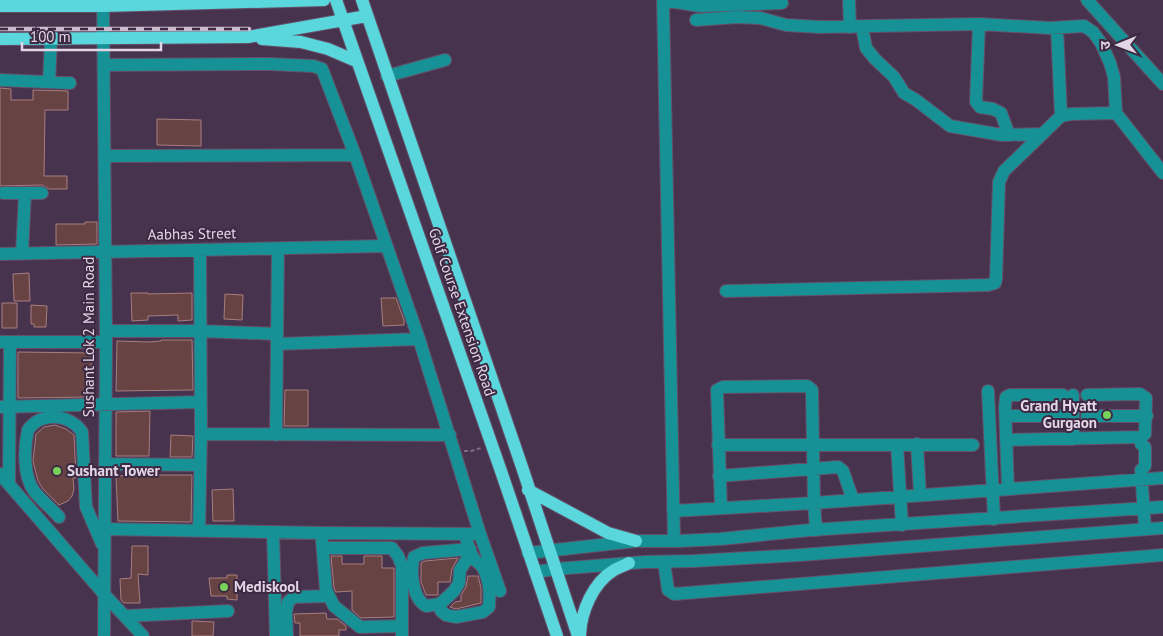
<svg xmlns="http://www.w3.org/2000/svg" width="1163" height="636" font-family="'PT Sans','Noto Sans Devanagari',sans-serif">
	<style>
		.building { fill: #684343; stroke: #a77e7d }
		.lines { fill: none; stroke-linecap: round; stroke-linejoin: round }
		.minor-casing { stroke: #645069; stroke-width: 14 }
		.major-casing { stroke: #645069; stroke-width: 14 }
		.path { stroke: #7e6c83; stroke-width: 2; stroke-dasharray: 4 2.5; stroke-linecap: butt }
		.minor { stroke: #169195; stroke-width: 12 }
		.major { stroke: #59d7dc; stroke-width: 12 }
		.rail-casing { stroke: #cabcce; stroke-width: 4.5 }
		.rail { stroke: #3e2943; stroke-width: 2.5; stroke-dasharray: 8; stroke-linecap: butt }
		.poi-dot { fill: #76d25a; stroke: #3e2943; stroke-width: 2 }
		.labels { text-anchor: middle; stroke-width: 4; stroke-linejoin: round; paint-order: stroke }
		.street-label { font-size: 15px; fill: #e2d6e6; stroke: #3e2943 }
		.poi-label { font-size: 15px; font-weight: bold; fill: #e2d6e6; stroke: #3e2943; text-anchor: start }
	</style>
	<rect width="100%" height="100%" fill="#48334e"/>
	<path class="building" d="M0,88l11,1v11h22v-10l35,1v19h-23l-1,66h23v13h-18l-7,-4 -42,1z
		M157,119l44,1v26l-44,-1z
		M85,222h12v22l-41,1v-21h29z
		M29,273l1,28h-16l-1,-27z
		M131,293h17v1l44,-1v27l-14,1v-6l-30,1v4l-16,1z
		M225,294l18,1 -1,25 -18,-1z
		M381,298h15l8,22v5l-21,1z
		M2,303h15v25h-15z
		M31,305l16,1 -1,21h-12v-3h-3z
		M161,340h31l1,50 -77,1 1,-50 32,1 12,-1z
		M18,352l73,1 1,44 -74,1z
		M285,390h23v36h-24z
		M150,411l-1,45h-33v-44z
		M55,425l11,4 8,6 2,43h-3l1,11 -2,7 -4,5 -9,4 -16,-16 -5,-8 -5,-20 3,-27 8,-7z
		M171,435l22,1 -1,21h-22z
		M139,475h53l-1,47 -73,-1 -2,-45z
		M233,489l1,32h-21l-1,-31z
		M132,546h16v29l-10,-1 2,29h-16l-3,-3 -1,-21 11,-1z
		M331,556h11v8h22v-8h18v12h12v49l-33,1 -9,-8v-19l-16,1 -2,-4z
		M458,558l-6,11 -2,13h-12v13h-12l-5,-13v-19l4,-2z
		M227,575h10v25l-10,-1v-3h-16l-2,-18h18z
		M468,576h10l3,12v15l-25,6 -6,-2 5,-5 6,-1v-6l5,-8z
		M326,613l1,6h10l9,7v4h-7v6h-39v-13h-5l-1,-9z
		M192,621l22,1 -1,14h-21z"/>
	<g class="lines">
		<defs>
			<path id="minor" d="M103,0l3,342 -2,294
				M663,0l11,541
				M663,0l37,6 82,-3
				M849,0l1,27
				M1087,0l76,84
				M696,20l41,-3 23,1 26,7 34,2 159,-3 71,4 34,-2 9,6 8,11 9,20 4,14 2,36 47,60
				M979,24l-3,78 4,5 13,2 8,4 8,22
				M862,27l4,21 9,11 19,18 10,16 12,7 34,26 52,9 40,-1
				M1057,28l4,88
				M105,65l164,-1 44,2 9,3 33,86 64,184 61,195 20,57
				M387,76l58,-16
				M0,80l70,3
				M49,82l2,-43
				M104,156l251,-1
				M3,193h22
				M22,253l3,-60h17
				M0,254l385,-8
				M726,291l262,-6 7,-2 1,-4 3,-97 5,-11 57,-55 10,-2 45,-1
				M106,331h95l76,3
				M0,342h106
				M277,344l142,-5
				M988,391l6,128
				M1073,395v44
				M0,407l200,-5
				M1005,416h57
				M1087,416h60
				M201,434l249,1
				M276,435l2,-186
				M1141,437v7l4,3v19l-4,4 4,59
				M1006,440l135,-3 4,-3 1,-36 -6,-4 -53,1
				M917,444l3,51
				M718,445h255
				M897,445l5,80
				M105,464l95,1
				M0,474l104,120 39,42
				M719,476l119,-9 5,4 10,29
				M9,483l1,-141
				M1008,489l-3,-82 1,-10 4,-2h53
				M721,508l-4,-118 6,-3 84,-1 5,4 2,113 2,27
				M673,511l141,-8 349,-25
				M59,517c-8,-9 -18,-17 -25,-26 -11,-15 -10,-44 -6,-61 13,-19 42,-16 54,2l4,75 16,37
				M104,529l218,4 158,1
				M199,531l2,-97 -1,-184
				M273,532l3,104
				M465,534c2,8 4,19 10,26 3,3 6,4 8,8 7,13 7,25 6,39l-6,5 -27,5 -10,-2 -5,-4 -1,-7 -14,2c-14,-8 -16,-35 -12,-49l9,-4 47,-4
				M322,541l4,49 8,16 26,21 42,-1
				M323,548h69l6,8 4,10v70
				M528,553l108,-12h43l41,-2 90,-9 353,-23
				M664,562l4,28 6,4 489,-39
				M535,572l21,-3 88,-7 50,-1 106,-6 363,-27
				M440,604l14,-13 5,-8 1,-13 11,-17
				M126,616l102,-5
				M287,636l-1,-24 2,-10 6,-5 34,-1"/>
			<path id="major" d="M336,0l166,474 55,162
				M362,0l160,467 56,169
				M0,6h103l221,-6
				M0,39l248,-2 119,-21
				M262,39l39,3 27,7 28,12
				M528,490l80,43 28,8
				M580,635c1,-24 13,-52 34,-65 5,-3 10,-4 15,-7"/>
		</defs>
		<use href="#minor" class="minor-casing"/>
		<use href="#major" class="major-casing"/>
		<path class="path" d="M464,451h7l10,-3"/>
		<use href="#minor" class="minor"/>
		<use href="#major" class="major"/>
		<defs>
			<path id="rail" d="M0,29h249"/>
		</defs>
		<use href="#rail" class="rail-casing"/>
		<use href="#rail" class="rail"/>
	</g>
	<g class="poi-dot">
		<circle cx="1107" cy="415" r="5"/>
		<circle cx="57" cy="471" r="5"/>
		<circle cx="224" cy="587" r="5"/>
	</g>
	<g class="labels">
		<g class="street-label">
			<text transform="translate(192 234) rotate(-1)" y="5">Aabhas Street</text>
			<text transform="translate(462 312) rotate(71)" y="5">Golf Course Extension Road</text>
			<text transform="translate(89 337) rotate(-90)" y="5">Sushant Lok 2 Main Road</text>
		</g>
		<g class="poi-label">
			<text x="1097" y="411" text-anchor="end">Grand Hyatt<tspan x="1097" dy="17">Gurgaon</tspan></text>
			<text x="67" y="476">Sushant Tower</text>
			<text x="234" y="592">Mediskool</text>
		</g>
	</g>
	<g transform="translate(1118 45) rotate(269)" stroke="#3e2943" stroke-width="4" paint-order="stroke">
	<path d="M0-4L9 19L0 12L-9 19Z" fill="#e2d6e6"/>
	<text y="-8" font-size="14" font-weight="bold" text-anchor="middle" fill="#e2d6e6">उ</text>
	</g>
	<path d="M22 42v8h139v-8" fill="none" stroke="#e2d6e6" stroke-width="2.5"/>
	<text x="30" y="42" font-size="15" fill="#e2d6e6" stroke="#3e2943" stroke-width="4" paint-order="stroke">100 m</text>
</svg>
